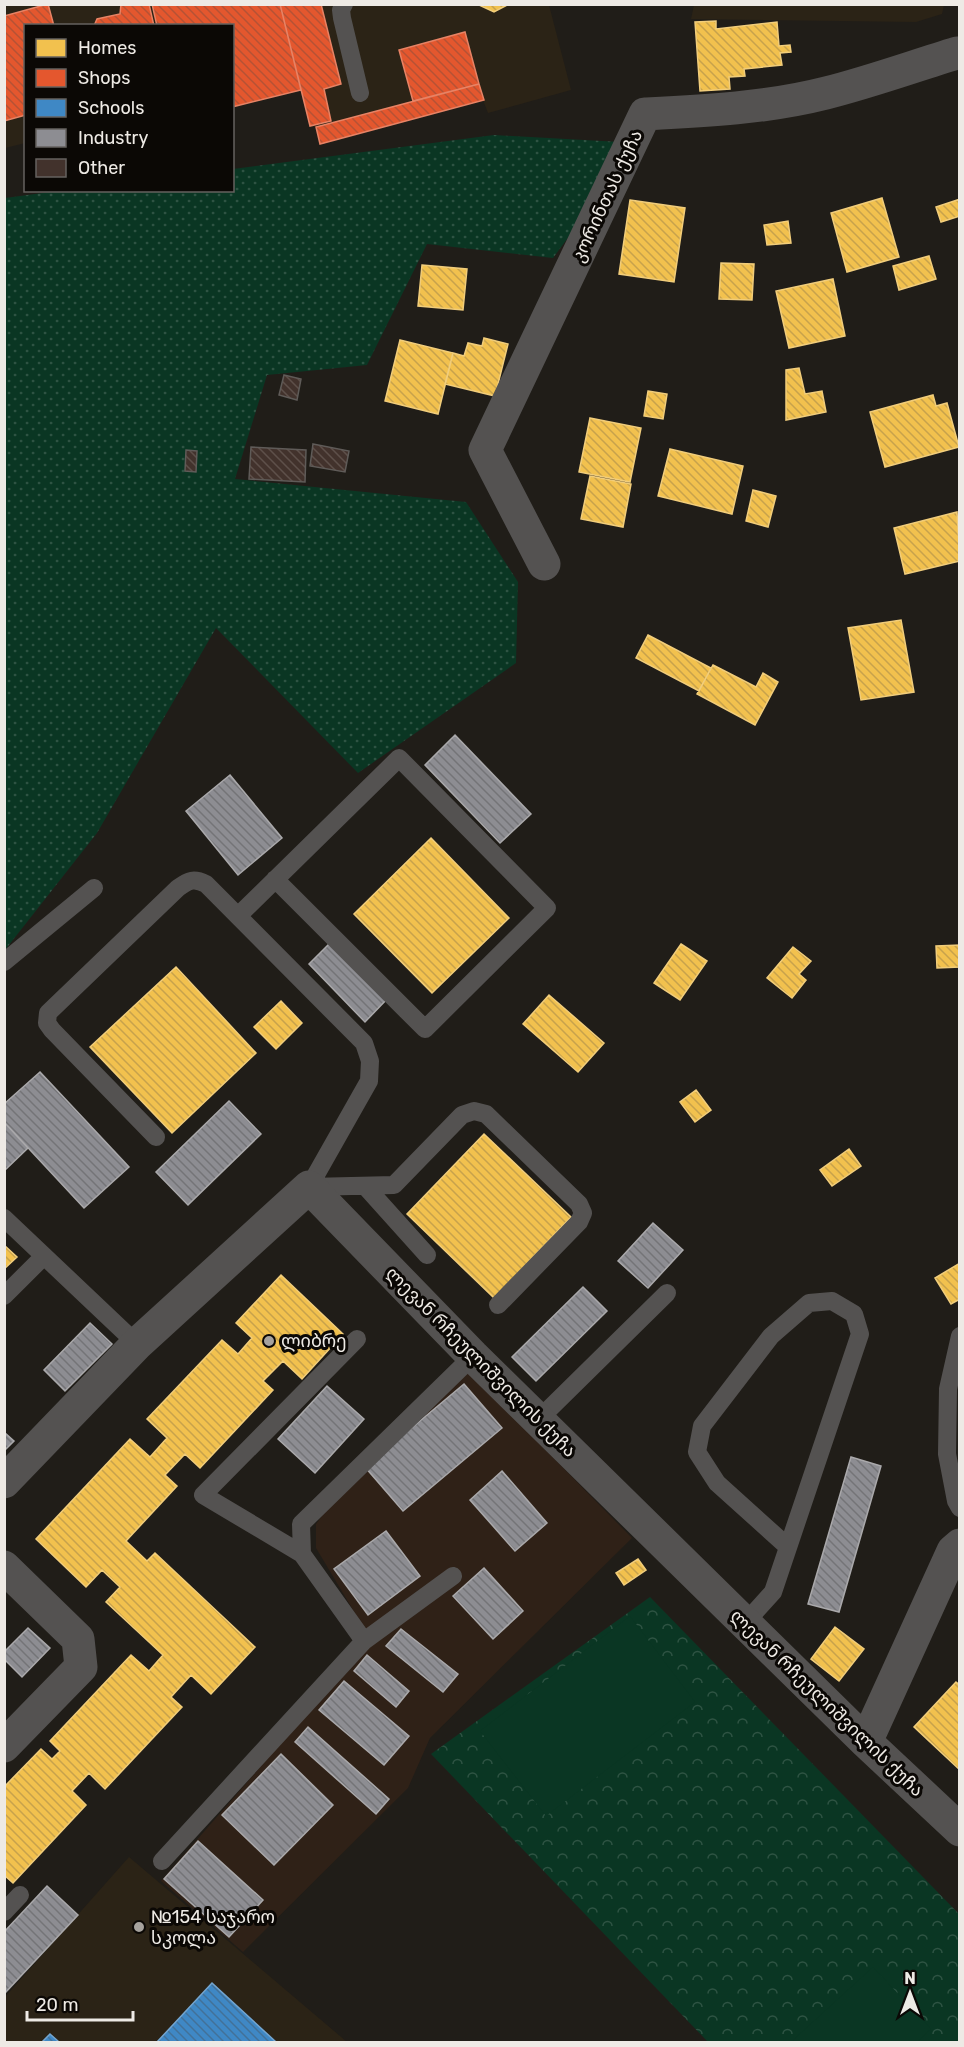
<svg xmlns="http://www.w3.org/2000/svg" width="964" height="2047" font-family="Rubik,'Noto Sans Georgian',sans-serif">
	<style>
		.built { fill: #2b2316 }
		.industrial { fill: #2f2117 }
		.grass { fill: url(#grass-dots) }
		.park { fill: url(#park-crowns) }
		.pitch { fill: #0a3623 }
		.homes { fill: url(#homes-back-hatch); stroke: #f1cd7b; stroke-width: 1.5 }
		.shops { fill: url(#shops-back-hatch); stroke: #e78365; stroke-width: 1.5 }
		.schools { fill: url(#schools-back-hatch); stroke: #74a5cf; stroke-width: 1.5 }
		.industry { fill: url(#industry-back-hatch); stroke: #aaa9ab; stroke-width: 1.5 }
		.building { fill: url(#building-back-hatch); stroke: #5f5b58; stroke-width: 1.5 }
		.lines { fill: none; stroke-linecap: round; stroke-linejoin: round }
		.service { stroke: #545251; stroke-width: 18 }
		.minor { stroke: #545251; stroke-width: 33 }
		.poi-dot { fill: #a6a29d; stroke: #0b0805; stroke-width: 2 }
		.labels { text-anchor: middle; stroke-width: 6; stroke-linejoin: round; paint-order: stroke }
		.street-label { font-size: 18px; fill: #eeeae5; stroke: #0b0805 }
		.poi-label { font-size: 18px; fill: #eeeae5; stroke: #0b0805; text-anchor: start }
	</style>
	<defs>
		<pattern id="grass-dots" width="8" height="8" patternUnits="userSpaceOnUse" patternTransform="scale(1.5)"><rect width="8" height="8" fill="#0a3623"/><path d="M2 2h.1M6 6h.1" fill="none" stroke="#2e5343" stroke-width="1.8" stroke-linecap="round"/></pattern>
		<pattern id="park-crowns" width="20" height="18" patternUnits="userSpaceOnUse" patternTransform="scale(1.5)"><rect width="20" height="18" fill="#0a3623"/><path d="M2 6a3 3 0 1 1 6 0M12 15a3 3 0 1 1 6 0" fill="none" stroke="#2e5343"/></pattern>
		<pattern id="homes-back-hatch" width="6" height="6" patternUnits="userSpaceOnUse" patternTransform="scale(1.5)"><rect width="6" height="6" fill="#f2c14e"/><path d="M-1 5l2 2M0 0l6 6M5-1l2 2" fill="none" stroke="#c7a24c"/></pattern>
		<pattern id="shops-back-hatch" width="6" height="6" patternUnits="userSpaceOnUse" patternTransform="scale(1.5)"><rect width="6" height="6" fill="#e4572e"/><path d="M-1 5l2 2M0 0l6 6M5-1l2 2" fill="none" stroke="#b55235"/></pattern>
		<pattern id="schools-back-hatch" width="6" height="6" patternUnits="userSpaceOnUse" patternTransform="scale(1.5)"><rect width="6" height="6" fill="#3f88c5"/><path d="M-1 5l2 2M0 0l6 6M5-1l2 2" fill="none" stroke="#427198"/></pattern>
		<pattern id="industry-back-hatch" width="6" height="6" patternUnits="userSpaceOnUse" patternTransform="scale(1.5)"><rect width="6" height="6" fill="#8d8d92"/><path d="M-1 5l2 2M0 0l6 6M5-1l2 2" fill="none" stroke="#747477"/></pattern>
		<pattern id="building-back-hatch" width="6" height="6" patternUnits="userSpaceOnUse" patternTransform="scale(1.5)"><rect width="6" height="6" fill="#42322c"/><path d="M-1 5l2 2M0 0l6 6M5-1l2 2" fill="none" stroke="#5e504a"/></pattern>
	</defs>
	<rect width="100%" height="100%" fill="#201d18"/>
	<path class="built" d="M4,5h148l5,20 -131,1 -1,117 -20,5z
		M280,5h269l22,85 -83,23 -5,-13 -163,44 -4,-17 -6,-1z
		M694,5v-1l250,1 -2,9 -26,8 -225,-3z
		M129,1857l218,185h-342v-45z"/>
	<path class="industrial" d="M468,1371l164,167 -202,200 -22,50 -165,164 -82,-71 210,-241 -55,-92v-24l34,-46z"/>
	<path class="grass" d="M494,135l144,8 -85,115 -126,-14 -60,121 -100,10 -32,104 231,23 52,80 -2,81 -158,110 -142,-145 -119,205 -92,117v-752l60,-8h167l1,-21z"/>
	<path class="park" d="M650,1597l309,317v128h-251l-277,-288z"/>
	<path class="pitch" d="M630,1616l65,86 -149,114 -66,-85z
		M873,1967l58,62 -14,13h-126z"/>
	<path class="homes" d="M477,4h32l-15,8z
		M716,21v8l61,-7 2,24 11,-1 1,7 -11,1 2,12 -38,4 1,7 -16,1 1,12 -30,2 -5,-69z
		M882,198l17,59 -52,15 -16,-59z
		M960,199v17l-19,6 -5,-15z
		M630,200l55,8 -11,74 -55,-8z
		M788,221l3,22 -24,2 -3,-20z
		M929,256l7,23 -37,11 -6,-24z
		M721,263l33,1 -2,36 -33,-1z
		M422,265l45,4 -4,41 -45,-4z
		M833,279l12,57 -56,12 -13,-57z
		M484,338l24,6 -13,52 -50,-12 8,-31 11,3 4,-13 14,3z
		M400,340l53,13 -15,61 -53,-13z
		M799,368l6,26 17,-3 4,21 -40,8v-50z
		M648,391l19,3 -4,25 -19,-3z
		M933,395l3,11 11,-3 12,44 -74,20 -15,-55z
		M590,418l51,10 -11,54 -51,-10z
		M670,449l73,17 -11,48 -74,-18z
		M590,476l41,8 -8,43 -42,-8z
		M753,490l23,6 -8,31 -22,-6z
		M957,512l3,49 -55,13 -11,-46z
		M901,620l13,72 -53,8 -13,-72z
		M648,635l63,33 -12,23 -63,-33z
		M713,665l43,22 7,-14 15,9 -23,43 -58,-31z
		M431,838l78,80 -77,75 -78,-79z
		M681,944l26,17 -27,39 -26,-17z
		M960,945v22l-23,1 -1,-22z
		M793,947l18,14 -12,13 7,6 -14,18 -25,-20z
		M176,967l80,86 -84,80 -82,-86z
		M549,995l55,48 -26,29 -55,-48z
		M281,1001l21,22 -26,26 -22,-22z
		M696,1090l15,20 -16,12 -15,-20z
		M484,1134l87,83 -77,81 -87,-84z
		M849,1149l12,17 -29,20 -12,-16z
		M4,1245l13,12 -13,12z
		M960,1263v36l-9,5 -16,-26z
		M281,1275l62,59 -41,45 -19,-18 -20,20 10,9 -73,78 -15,-14 -20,21 12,11 -51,55 21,20 8,-8 100,94 -44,47 -20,-19 -20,22 11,10 -77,82 -16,-16 -17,18 14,14 -73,78 -9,-8v-88l37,-38 11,10 8,-8 -10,-10 81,-86 18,16 14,-16 -57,-53 14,-15 -18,-17 -16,17 -50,-48 94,-100 20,18 17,-19 -20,-19 75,-79 16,14 14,-16 -16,-15z
		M638,1559l8,11 -22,15 -8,-12z
		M835,1627l29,22 -25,32 -28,-22z
		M956,1682l4,3v85l-46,-43z"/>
	<path class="shops" d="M48,4l6,22h-28v89l-22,6v-105z
		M121,4h28l5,22h-60l3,-7 23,-5z
		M152,4h128l21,86 -69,17v-81h-75z
		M280,4h41l20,80 -17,5 7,32 -21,5z
		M465,32l14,52 -66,17 -14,-51z
		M479,84l5,16 -164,44 -4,-17z"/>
	<path class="schools" d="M212,1983l64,59h-119z
		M50,2034l9,8h-17z"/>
	<path class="industry" d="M455,735l76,79 -31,29 -75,-78z
		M230,775l52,63 -44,37 -52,-64z
		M332,941l56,57 -23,24 -56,-58z
		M40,1072l89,95 -45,41 -80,-86v-18z
		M229,1101l32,33 -73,71 -32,-33z
		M4,1122l24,26 -24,23z
		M653,1223l30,27 -35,38 -30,-27z
		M583,1287l24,24 -71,70 -24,-24z
		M90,1323l22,21 -47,47 -21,-21z
		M464,1384l38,44 -99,83 -38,-44z
		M327,1386l37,33 -49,54 -37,-34z
		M4,1432l10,9 -10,10z
		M851,1457l30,9 -42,146 -31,-8z
		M502,1471l45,52 -32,28 -45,-51z
		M386,1531l34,45 -52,39 -34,-46z
		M484,1568l39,43 -30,28 -40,-43z
		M28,1628l22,20 -28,29 -18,-18v-7z
		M401,1629l57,45 -15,18 -57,-46z
		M367,1655l42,36 -13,16 -42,-36z
		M344,1681l65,55 -25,29 -65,-55z
		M308,1727l81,72 -13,15 -81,-72z
		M281,1754l52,51 -59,60 -52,-50z
		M198,1841l65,59 -34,37 -65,-58z
		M47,1886l31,29 -74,79v-62z"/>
	<path class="building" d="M284,375l17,4 -4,21 -18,-5z
		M313,444l36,7 -4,21 -35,-6z
		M251,447l55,3 -1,32 -56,-3z
		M186,450l11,1 -1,21 -11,-1z"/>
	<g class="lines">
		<path class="service" d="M344,4l-3,6 1,8 18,75
			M238,916l161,-158 148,150 -122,121 -150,-150
			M4,962l90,-74
			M156,1137l-104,-107 -5,-7 1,-10 130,-125c11,-8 16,-10 28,-4l158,159 6,18 -1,20 -60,106
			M365,1186l62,69
			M309,1187l85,-2 68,-70 12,-4 12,3 93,90 4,9 -4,9 -81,83
			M4,1218l133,126
			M4,1296l40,-40
			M960,1336l-12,53 -1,65 9,47 4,7
			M538,1420l129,-127
			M302,1554l-99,-59 154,-156
			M745,1623l28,-31 87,-258 -6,-20 -22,-13 -23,2 -38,33 -69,90 -5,26 20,31 71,64
			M364,1641l89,-65
			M162,1861l202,-220 -62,-87 -1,-30 172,-168
			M4,1912l16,-17"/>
		<path class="minor" d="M544,564l-59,-114 160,-336c60,-3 122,-6 181,-21 44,-11 88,-27 131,-40
			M4,1482l133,-138 172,-157 164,169 393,386 94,88
			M4,1567l74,72 3,28 -77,79
			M866,1742l87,-191 7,-6"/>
	</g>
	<g class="poi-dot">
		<circle cx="269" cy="1341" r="6"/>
		<circle cx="139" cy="1927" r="6"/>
	</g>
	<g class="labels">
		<g class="street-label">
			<text transform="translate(607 196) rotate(-65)" y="6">კორინთას ქუჩა</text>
			<text transform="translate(481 1362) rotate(45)" y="6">ლევან რჩეულიშვილის ქუჩა</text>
			<text transform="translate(827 1703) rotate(44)" y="6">ლევან რჩეულიშვილის ქუჩა</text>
		</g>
		<g class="poi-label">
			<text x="281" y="1347">ლიბრე</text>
			<text x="151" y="1923">№154 საჯარო<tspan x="151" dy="21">სკოლა</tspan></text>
		</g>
	</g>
	<rect width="964" height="2047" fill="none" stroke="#eeeae5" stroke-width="12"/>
	<rect x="24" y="24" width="210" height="168" fill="#0b0805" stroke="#66625f" stroke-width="1.5"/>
	<rect x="36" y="39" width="30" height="18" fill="#f2c14e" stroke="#66625f" stroke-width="1.5"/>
	<text x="78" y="54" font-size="18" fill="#eeeae5">Homes</text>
	<rect x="36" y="69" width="30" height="18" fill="#e4572e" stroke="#66625f" stroke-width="1.5"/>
	<text x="78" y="84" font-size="18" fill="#eeeae5">Shops</text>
	<rect x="36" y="99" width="30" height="18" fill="#3f88c5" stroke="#66625f" stroke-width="1.5"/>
	<text x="78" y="114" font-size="18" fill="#eeeae5">Schools</text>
	<rect x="36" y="129" width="30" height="18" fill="#8d8d92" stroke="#66625f" stroke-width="1.5"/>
	<text x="78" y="144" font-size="18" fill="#eeeae5">Industry</text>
	<rect x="36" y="159" width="30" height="18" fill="#42322c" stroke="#66625f" stroke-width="1.5"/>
	<text x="78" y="174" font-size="18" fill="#eeeae5">Other</text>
	<g transform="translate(910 1993)" stroke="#0b0805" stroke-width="4.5" paint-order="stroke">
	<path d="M0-4.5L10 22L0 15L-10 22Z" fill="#eeeae5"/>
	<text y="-9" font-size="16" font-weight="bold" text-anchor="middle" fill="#eeeae5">N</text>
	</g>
	<path d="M27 2011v9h106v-9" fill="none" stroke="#eeeae5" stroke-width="3"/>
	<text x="36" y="2011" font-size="18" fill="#eeeae5" stroke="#0b0805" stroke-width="4.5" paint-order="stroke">20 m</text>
</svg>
